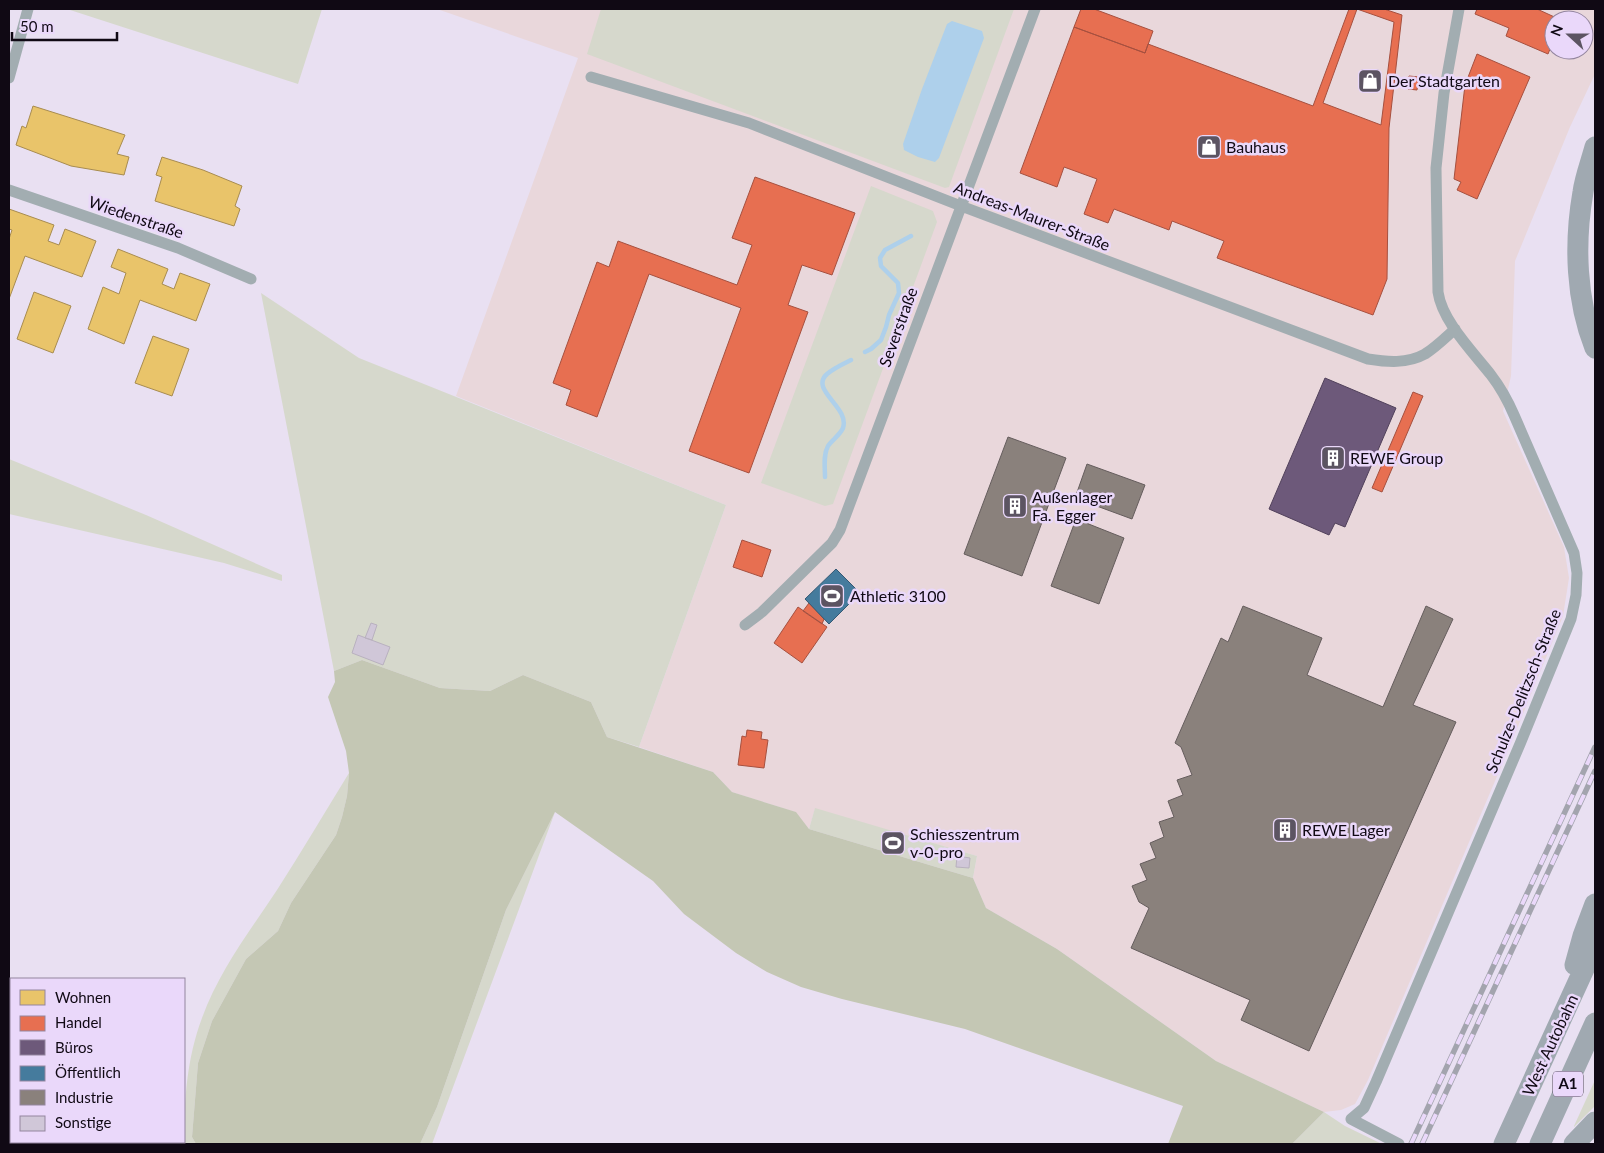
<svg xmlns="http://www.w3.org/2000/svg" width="1604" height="1153" font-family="Lato,sans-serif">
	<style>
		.commercial { fill: #e9d7db; fill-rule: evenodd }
		.green { fill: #d6d8cc }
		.forest { fill: #c4c7b4 }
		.water { fill: #aed0eb }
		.homes { fill: #e9c46a; stroke: #a88c50 }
		.shops { fill: #e76f51; stroke: #a6503f; fill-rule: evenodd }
		.offices { fill: #6d597a; stroke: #51415b }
		.public { fill: #457b9d; stroke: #355974 }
		.industry { fill: #8a817c; stroke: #655d5d }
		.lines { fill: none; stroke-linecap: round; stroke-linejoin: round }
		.stream { stroke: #aed0eb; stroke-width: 4.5 }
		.building { fill: #d0c7d8; stroke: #b9b1bf }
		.minor { stroke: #a2adb1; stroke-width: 11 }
		.motorway { stroke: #a0a9b1; stroke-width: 21 }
		.rail-casing { stroke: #a3a4ae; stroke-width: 5.5 }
		.rail { stroke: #ead8fa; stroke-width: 4; stroke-dasharray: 11; stroke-linecap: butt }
		.labels { text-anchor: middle; stroke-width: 5; stroke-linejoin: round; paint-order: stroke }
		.shield { fill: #ead8fa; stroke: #514759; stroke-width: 1 }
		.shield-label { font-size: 15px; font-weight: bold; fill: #100914 }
		.poi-label { font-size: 16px; fill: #100914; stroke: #ead8fa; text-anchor: start }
		.street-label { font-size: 16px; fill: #100914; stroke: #ead8fa }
	</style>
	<rect width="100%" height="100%" fill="#e9e0f2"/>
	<path class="commercial" d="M437,9h1158v65l-25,53 -55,134 -4,115 -8,35 61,136 5,31 -6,38 -51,125 -144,339 -13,24 -14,6 -17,2 -108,-51 -159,-112 -71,-41 -13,-30 4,-22 -162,-47 -6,20 -14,-17 -63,-20 -19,-20 -74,-25 87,-242 -270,-109 122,-338zM1554,20h30v30h-30z"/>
	<path class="green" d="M67,9h255l-24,75z
		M601,9h413l-65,178 -4,1 -358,-134z
		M871,186l62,25 4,11 -104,282 -8,2 -64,-23z
		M261,293l98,65 367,147 -87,242 -32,-10 -16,-35 -68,-27 -33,16 -50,-3 -78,-28 -28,11z
		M9,459l137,56 136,60v6l-58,-18 -215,-49z
		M349,773l-2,23 -5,21 -6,18 -45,68 -13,28 -32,28 -34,62 -14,42 -6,74 4,7h-14v-2h2c0,-42 3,-84 18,-124 17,-47 48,-87 75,-128 25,-39 48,-78 72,-117z
		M815,808l162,48 -4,22 -164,-49z
		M555,812l-123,332h-12l17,-37 69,-197z
		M1595,1080v26l-21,21v-1z
		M1324,1112l21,14 37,18h-90z"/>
	<path class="forest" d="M362,660l78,28 50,3 33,-16 68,27 16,35 106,35 19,20 64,20 13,17 164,49 13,30 71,41 159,112 108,51 -32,32h-124l15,-38 -218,-77 -123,-30 -41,-12 -34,-15 -31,-19 -52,-39 -31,-33 -98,-69 -49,98 -69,197 -17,37h-224l-4,-7 6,-74 14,-42 34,-62 32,-28 13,-28 45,-68 6,-18 5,-21 2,-23 -3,-22 -18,-54 7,-15 -1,-11z"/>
	<path class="water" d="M952,21l30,10 2,7 -45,120 -4,4 -17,-5 -14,-7 -1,-6 19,-55 25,-65z"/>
	<path class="homes" d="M33,106l92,29 -8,19 12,3 -5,18 -53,-9 -55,-21 6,-19 4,2z
		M162,157l41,13 39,16 -7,20 5,3 -6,17 -79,-25 7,-24 -6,-2z
		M9,209l45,16 -6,16 11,4 6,-16 31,12 -14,36 -57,-21 -16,43v-60l3,-9 -3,-1z
		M118,249l50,20 -6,15 12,5 6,-16 30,11 -14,37 -56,-21 -16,44 -36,-15 15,-42 16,7 7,-21 -15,-6z
		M34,292l37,14 -18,47 -36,-14z
		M153,336l36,13 -17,47 -37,-13z"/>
	<path class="shops" d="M1081,9h13l59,22 -8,22 -71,-26z
		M1349,9h35l18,6 -13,113 -2,151 -14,36 -156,-57 7,-17 -52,-20 -3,9 -55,-21 -6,14 -24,-9 13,-35 -33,-12 -7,20 -37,-14 54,-146 71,26 3,-9 165,62zM1357,9l37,13 -13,103 -58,-22z
		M1477,9h60l24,11h-7v19l-6,15 -42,-18 3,-8 -34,-14z
		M1477,54l53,23 -53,122 -20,-9 4,-8 -7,-3 11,-94z
		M1409,76l10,1 -2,13 -9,-1z
		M755,177l100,36 -23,62 -30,-10 -14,40 20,7 -59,161 -60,-22 52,-143 -92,-34 -52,143 -31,-12 5,-15 -18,-7 44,-121 12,5 9,-26 119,44 15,-40 -20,-7z
		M1413,392l10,4 -41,96 -10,-4z
		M742,540l29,10 -9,27 -29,-10z
		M809,603l15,16 -2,5 -19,-13z
		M798,607l29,20 -25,36 -28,-20z
		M747,730l15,2 -1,7 7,1 -4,28 -26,-3 4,-29 4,1z"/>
	<path class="offices" d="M1325,378l71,30 -51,119 -10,-4 -6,12 -60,-26z"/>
	<path class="public" d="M836,569l24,24 -31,31 -24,-25z"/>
	<path class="industry" d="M1008,437l58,21 -44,118 -58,-22z
		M1087,464l58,21 -13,34 -57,-21z
		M1076,519l48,19 -25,66 -48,-18z
		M1243,606l79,32 -15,37 76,32 43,-101 27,13 -40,86 43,17 -147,329 -68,-31 9,-20 -119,-52 18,-40 -10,-6 -7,-16 15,-6 -7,-16 16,-6 -6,-15 14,-6 -5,-15 15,-5 -6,-16 15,-6 -6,-15 15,-5 -11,-28 -6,-4 46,-105 7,4z"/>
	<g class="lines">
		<path class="stream" d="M865,352l6,-3 10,-9 5,-13 3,-12 10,-22 -1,-10 -17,-17 -1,-8 5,-8 26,-14
			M825,477c0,-10 -2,-22 3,-31 4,-6 12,-11 15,-18 7,-21 -34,-38 -16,-54 7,-6 16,-10 24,-14"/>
	</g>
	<path class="building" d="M371,623l6,2 -5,15 -7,-2z
		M358,635l32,12 -7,18 -31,-12z
		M957,856l13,2 -1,10 -13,-1z"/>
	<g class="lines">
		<path class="minor" d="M591,77l158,46 212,83 407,153c19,3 39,5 57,-5 11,-7 21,-17 30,-25
			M9,78l19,-69
			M9,190l169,58 73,31
			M745,625l17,-13 70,-69 8,-13 195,-521
			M1399,1144l-48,-25 13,-11 12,-26 144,-338 51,-125 5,-24 1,-22 -3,-20 -60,-138c-6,-14 -13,-27 -23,-40 -18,-23 -49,-54 -53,-83l-2,-124 8,-75 15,-84"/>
		<path class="motorway" d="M1595,147c-4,15 -10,30 -12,45 -9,52 -7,108 12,156
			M1575,965l8,-29 12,-32
			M1504,1144l91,-199
			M1540,1144l55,-121
			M1574,1144l21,-22"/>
		<defs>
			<path id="rail" d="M1411,1144l184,-397
				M1422,1144l173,-373"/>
		</defs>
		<use href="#rail" class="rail-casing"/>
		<use href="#rail" class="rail"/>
	</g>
	<defs>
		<symbol id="shop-square" viewBox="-11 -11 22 22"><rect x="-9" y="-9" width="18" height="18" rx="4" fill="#5c5462" stroke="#ead8fa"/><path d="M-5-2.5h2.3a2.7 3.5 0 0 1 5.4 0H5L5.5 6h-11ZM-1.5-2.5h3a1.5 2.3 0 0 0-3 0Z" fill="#fff"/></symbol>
		<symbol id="building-square" viewBox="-11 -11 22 22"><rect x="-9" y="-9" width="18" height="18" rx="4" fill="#5c5462" stroke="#ead8fa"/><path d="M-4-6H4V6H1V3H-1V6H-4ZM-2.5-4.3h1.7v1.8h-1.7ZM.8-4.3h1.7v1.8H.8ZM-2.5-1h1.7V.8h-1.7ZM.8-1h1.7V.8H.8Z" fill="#fff"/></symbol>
		<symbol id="stadium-square" viewBox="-11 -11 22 22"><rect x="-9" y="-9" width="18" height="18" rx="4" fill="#5c5462" stroke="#ead8fa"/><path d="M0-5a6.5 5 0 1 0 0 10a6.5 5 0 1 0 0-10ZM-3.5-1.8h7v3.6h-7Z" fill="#fff"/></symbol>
	</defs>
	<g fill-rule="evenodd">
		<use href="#shop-square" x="1356" y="67" width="28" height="28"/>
		<use href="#shop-square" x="1195" y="133" width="28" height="28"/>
		<use href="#building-square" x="1319" y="444" width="28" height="28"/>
		<use href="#building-square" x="1001" y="492" width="28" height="28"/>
		<use href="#stadium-square" x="818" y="582" width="28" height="28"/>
		<use href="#building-square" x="1271" y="816" width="28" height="28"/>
		<use href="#stadium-square" x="879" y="829" width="28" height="28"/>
	</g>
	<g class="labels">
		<rect class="shield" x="1553" y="1071.5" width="30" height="25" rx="4"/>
		<g class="shield-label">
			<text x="1568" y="1089">A1</text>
		</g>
		<g class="poi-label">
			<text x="1388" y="87">Der Stadtgarten</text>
			<text x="1226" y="153">Bauhaus</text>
			<text x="1350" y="464">REWE Group</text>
			<text x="1032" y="503">Außenlager<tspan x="1032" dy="18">Fa. Egger</tspan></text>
			<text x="850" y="602">Athletic 3100</text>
			<text x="1302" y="836">REWE Lager</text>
			<text x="910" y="840">Schiesszentrum<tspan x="910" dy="18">v-0-pro</tspan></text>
		</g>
		<g class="street-label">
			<text transform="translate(1032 216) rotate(21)" y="6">Andreas-Maurer-Straße</text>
			<text transform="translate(136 217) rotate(19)" y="6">Wiedenstraße</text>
			<text transform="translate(898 327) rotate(-70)" y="6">Severstraße</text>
			<text transform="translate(1523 691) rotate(-68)" y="6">Schulze-Delitzsch-Straße</text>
			<text transform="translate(1550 1045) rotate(-65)" y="6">West Autobahn</text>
		</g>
	</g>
	<rect width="1604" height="1153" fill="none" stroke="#100914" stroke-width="20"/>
	<rect x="10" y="978" width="175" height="165" fill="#ead8fa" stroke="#93859e"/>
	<rect x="20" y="990" width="25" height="15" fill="#e9c46a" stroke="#93859e"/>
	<text x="55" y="1003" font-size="15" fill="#100914">Wohnen</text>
	<rect x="20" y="1016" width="25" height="15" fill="#e76f51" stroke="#93859e"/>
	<text x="55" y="1028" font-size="15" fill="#100914">Handel</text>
	<rect x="20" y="1040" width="25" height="15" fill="#6d597a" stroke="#93859e"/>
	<text x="55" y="1053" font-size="15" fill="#100914">Büros</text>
	<rect x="20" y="1066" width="25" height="15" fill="#457b9d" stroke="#93859e"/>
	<text x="55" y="1078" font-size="15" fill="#100914">Öffentlich</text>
	<rect x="20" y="1090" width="25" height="15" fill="#8a817c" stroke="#93859e"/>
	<text x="55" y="1103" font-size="15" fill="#100914">Industrie</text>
	<rect x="20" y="1116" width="25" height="15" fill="#d0c7d8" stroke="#93859e"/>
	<text x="55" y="1128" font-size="15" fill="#100914">Sonstige</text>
	<g transform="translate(1569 35) rotate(291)"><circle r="24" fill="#ead8fa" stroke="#93859e"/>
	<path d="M0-4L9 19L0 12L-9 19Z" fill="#5c5462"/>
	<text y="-8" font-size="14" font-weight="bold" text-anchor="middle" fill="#100914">N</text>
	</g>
	<path d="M12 32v8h105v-8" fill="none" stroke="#100914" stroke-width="2.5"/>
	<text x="20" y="32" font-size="15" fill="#100914" stroke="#ead8fa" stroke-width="4" paint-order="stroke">50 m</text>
</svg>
